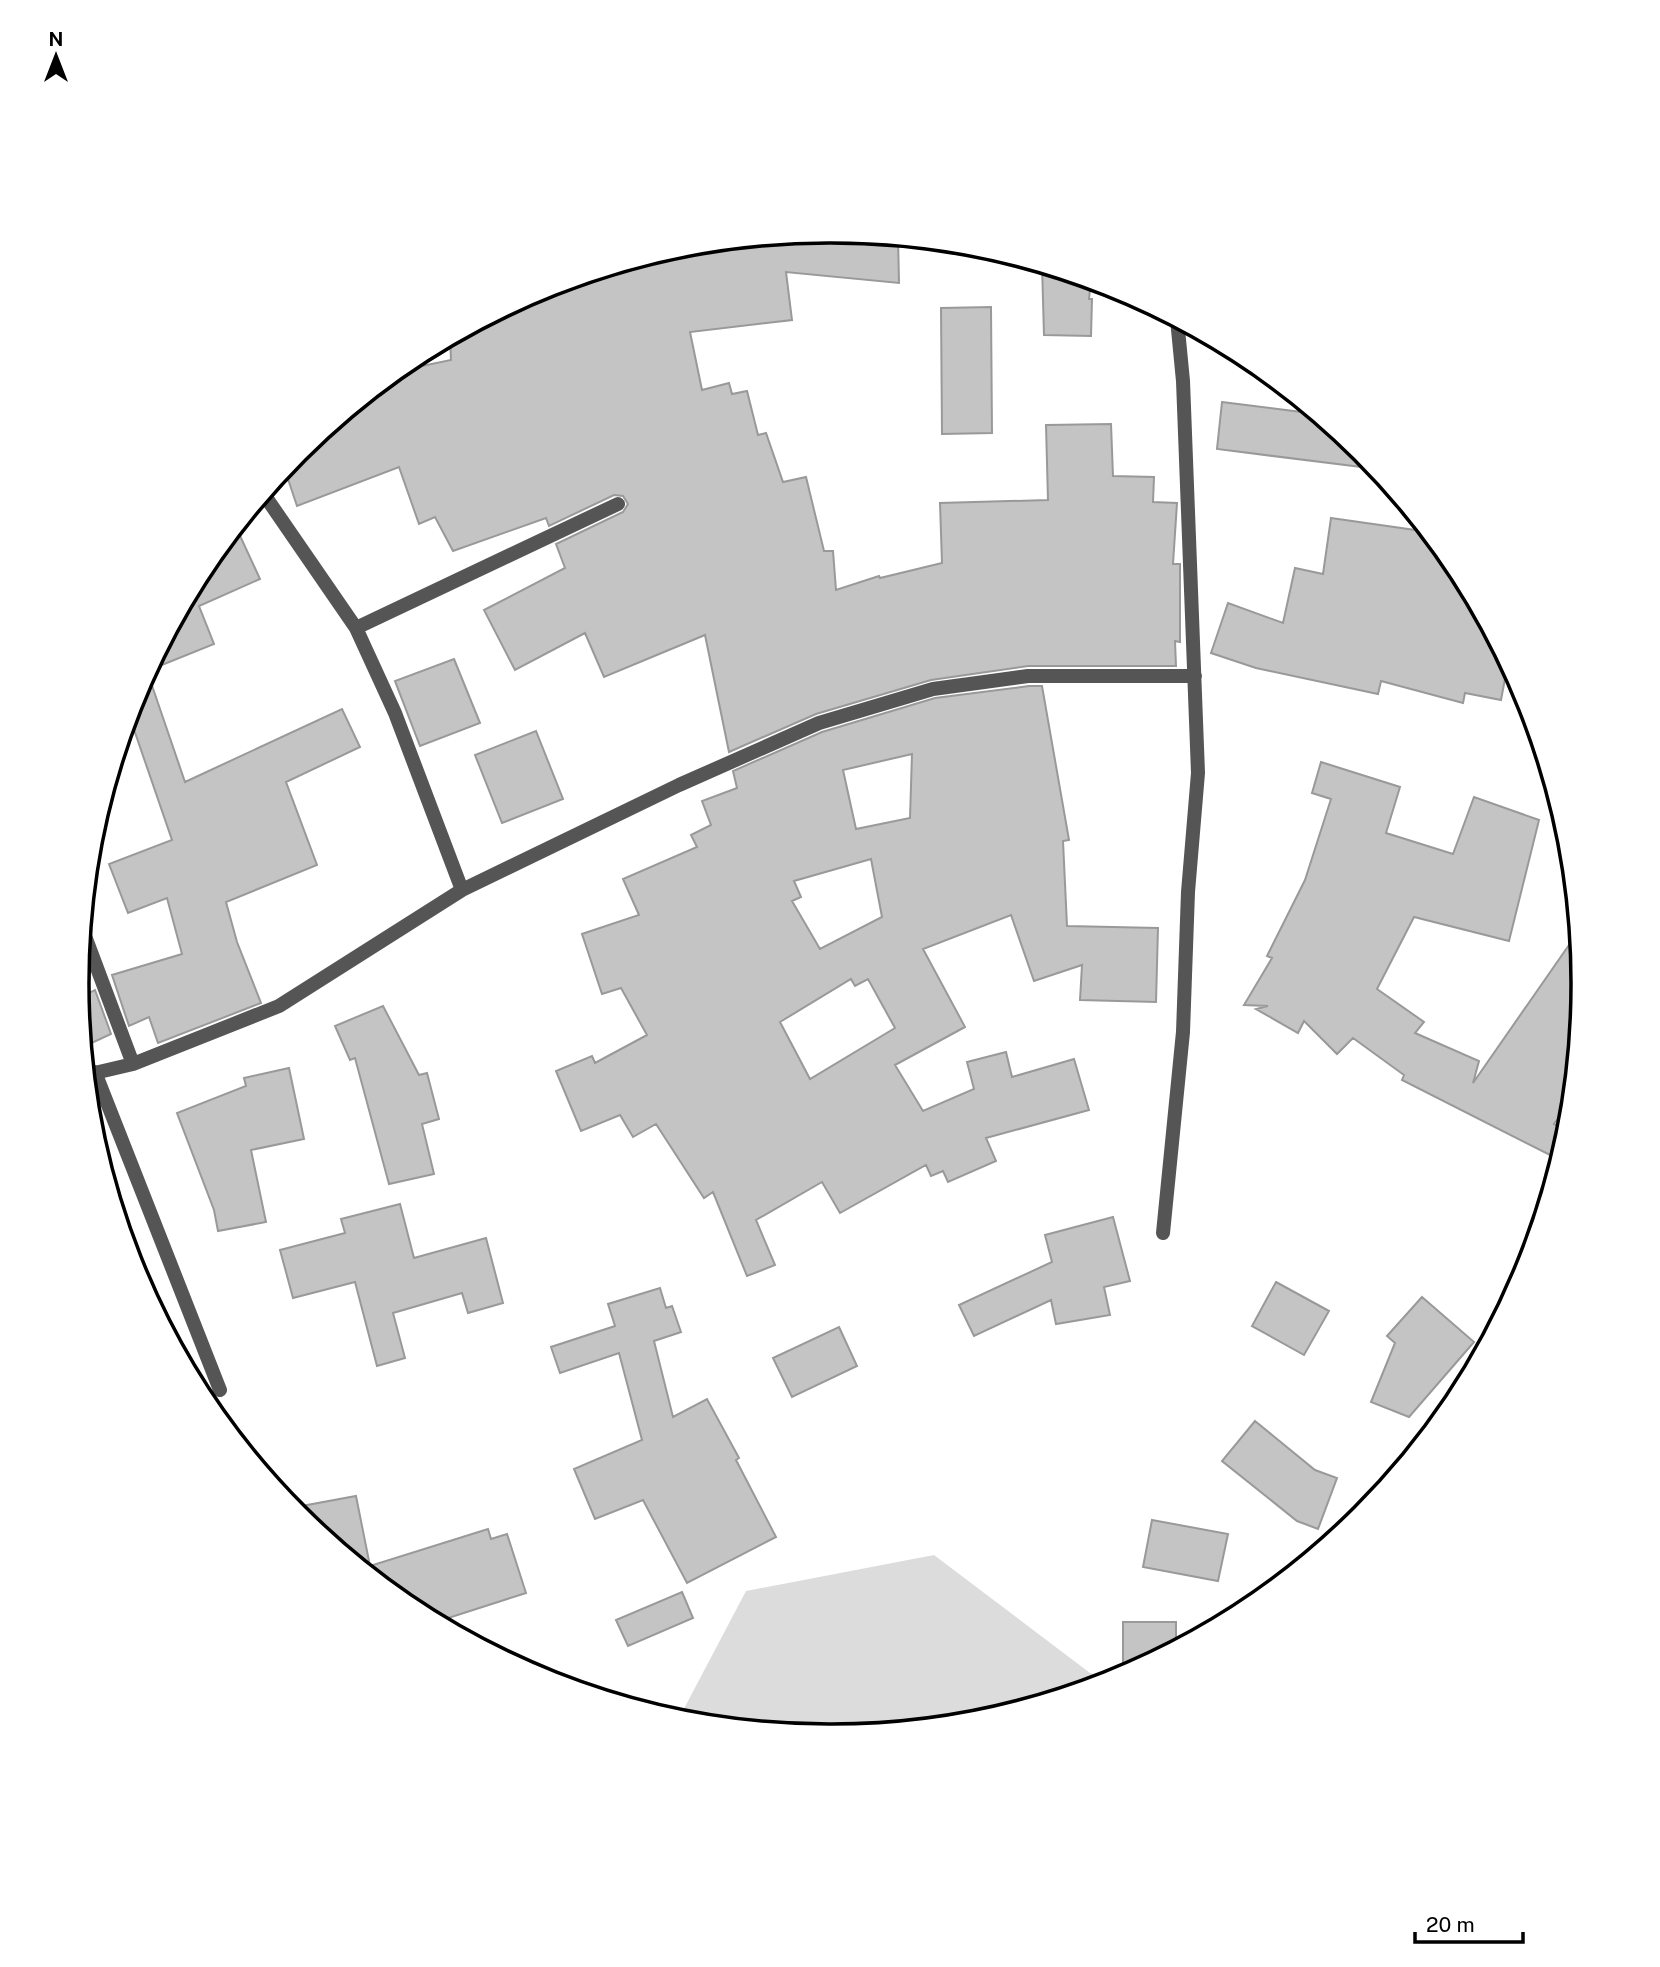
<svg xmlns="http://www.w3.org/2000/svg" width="1660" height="1967" font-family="'Public Sans',sans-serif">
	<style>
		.green { fill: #dcdcdc }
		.building { fill: #c4c4c4; stroke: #999; stroke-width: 2; fill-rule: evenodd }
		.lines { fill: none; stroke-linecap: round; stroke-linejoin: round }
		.minor { stroke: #555; stroke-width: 14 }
		.rim { fill: none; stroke: #000; stroke-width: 3.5 }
	</style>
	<rect width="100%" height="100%" fill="#fff"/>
	<path class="green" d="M934,1555l156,118 23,8 -136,41 -147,14 -152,-16 68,-129z"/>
	<path class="building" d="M844,232l54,5 1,46 -113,-11 6,48 -102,12 12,58 27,-7 3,11 15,-3 11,44 8,-2 17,49 23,-5 18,74h9l3,39 43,-14 1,2 62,-15 -2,-60 108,-3 -2,-75 65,-1 2,52 41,1 -1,25 24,1 -4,61h7v78l-5,-1 1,25h-148l-97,14 -115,34 -87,38 -24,-117 -101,42 -19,-44 -70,37 -31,-60 81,-42 -9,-24 67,-32 5,-8 -5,-8 -9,-1 -65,31 -3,-8 -93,33 -18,-34 -16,7 -20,-57 -102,39 -13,-39 14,-16 95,-79 58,-12 -1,-23 92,-49 141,-43 97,-10 64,6z
		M1042,265l49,15 -2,19h3l-1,37 -47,-1z
		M991,307l1,126 -50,1 -1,-126z
		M1222,402l95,12 46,37 14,18 -160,-20z
		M1331,518l98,14 27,33 52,98 -7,37 -36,-7 -2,10 -82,-22 -3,13 -122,-26 -45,-15 17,-50 55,20 12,-55 28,6z
		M236,527l24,52 -61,27 15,38 -67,27 57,-106z
		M454,659l26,64 -60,23 -25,-65z
		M147,671l38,111 157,-73 18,38 -74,35 31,83 -91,37 11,40 24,61 -103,40 -9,-26 -20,9 -17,-51 70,-21 -15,-56 -39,15 -19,-49 63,-24 -43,-125 5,-20z
		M1029,686h13l27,154 -6,1 4,85 91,2 -2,74 -76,-2 2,-35 -48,16 -23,-66 -88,34 42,78 -70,38 28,46 51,-22 -7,-27 39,-10 6,25 62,-18 15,51 -103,28 10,23 -48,21 -5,-11 -12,5 -5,-11 -86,48 -18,-31 -66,38 19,45 -28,11 -34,-84 -9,6 -48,-74 -23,13 -13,-22 -39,16 -25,-60 36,-15 3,7 52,-28 -26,-47 -19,6 -20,-60 57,-19 -16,-36 74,-32 -6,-12 20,-10 -9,-24 35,-13 -4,-17 89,-39 113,-34zM912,754l-2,64 -54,11 -13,-59zM871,859l11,58 -62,32 -28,-48 9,-4 -7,-16zM851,979l4,7 13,-7 27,49 -85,51 -30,-57z
		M536,731l27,68 -61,24 -27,-68z
		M1321,762l79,25 -14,46 67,21 21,-57 65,23 -30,121 -95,-24 -37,72 47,33 -9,11 64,28 -6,22 105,-151 5,52 -11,116 -18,24 14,8 -8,28 -158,-80 2,-5 -51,-37 -16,16 -33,-33 -6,12 -42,-24 12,-3 -24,-1 28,-47 -5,-2 38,-76 26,-81 -19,-6z
		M95,990l16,44 -28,13 -5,-49z
		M383,1006l36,69 8,-2 12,46 -17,5 12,50 -45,10 -34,-126 -5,2 -15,-34z
		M289,1068l15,71 -53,11 15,72 -48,9 -4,-21 -37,-97 69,-27 -2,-8z
		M400,1204l14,54 72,-20 17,65 -35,10 -6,-20 -69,20 12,45 -28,8 -22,-84 -62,16 -13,-48 65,-17 -4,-14z
		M1113,1217l17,64 -26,6 6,28 -54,9 -5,-24 -77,36 -15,-31 93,-43 -7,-27z
		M1276,1282l53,29 -25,44 -52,-29z
		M660,1288l6,20 6,-2 9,26 -27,9 19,76 34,-18 32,59 -3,2 40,77 -89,46 -44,-83 -48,19 -21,-50 68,-29 -23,-87 -59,20 -9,-26 64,-21 -7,-22z
		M1422,1297l52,45 -65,75 -38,-15 24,-59 -8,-7z
		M839,1327l18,39 -65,31 -19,-39z
		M1255,1421l60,49 22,8 -19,51 -21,-8 -75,-60z
		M356,1496l14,70 118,-37 3,10 16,-5 19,59 -90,29 -25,-13 -114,-93 -6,-8z
		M1152,1520l76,14 -10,47 -75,-14z
		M682,1592l11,26 -65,28 -12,-26z
		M1123,1622h53v26l-53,29z"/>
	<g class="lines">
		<path class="minor" d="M263,493l93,135 39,85 67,177
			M356,628l262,-124
			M82,928l51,136
			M95,1072l125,318
			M86,1075l47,-11 146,-58 183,-116 217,-105 140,-62 114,-34 95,-13h167
			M1163,1233l20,-201 5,-140 10,-119 -15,-392 -6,-62"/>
	</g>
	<path d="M0 0H1660V1967H0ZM829 243H831A740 740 0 0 1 1571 983V984A740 740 0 0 1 831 1724H829A740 740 0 0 1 89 984V983A740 740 0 0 1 829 243Z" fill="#fff" fill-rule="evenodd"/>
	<path class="rim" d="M829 243H831A740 740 0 0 1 1571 983V984A740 740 0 0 1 831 1724H829A740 740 0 0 1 89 984V983A740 740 0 0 1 829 243Z"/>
	<g transform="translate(56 56)" stroke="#ffffff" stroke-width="5" paint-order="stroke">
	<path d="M0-5L12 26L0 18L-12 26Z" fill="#000000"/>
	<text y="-10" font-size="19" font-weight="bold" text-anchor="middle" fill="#000000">N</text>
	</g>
	<path d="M1415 1932v10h108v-10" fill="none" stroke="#000000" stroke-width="3.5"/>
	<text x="1426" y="1932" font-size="21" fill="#000000" stroke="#ffffff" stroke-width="5" paint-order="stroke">20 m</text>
</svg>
